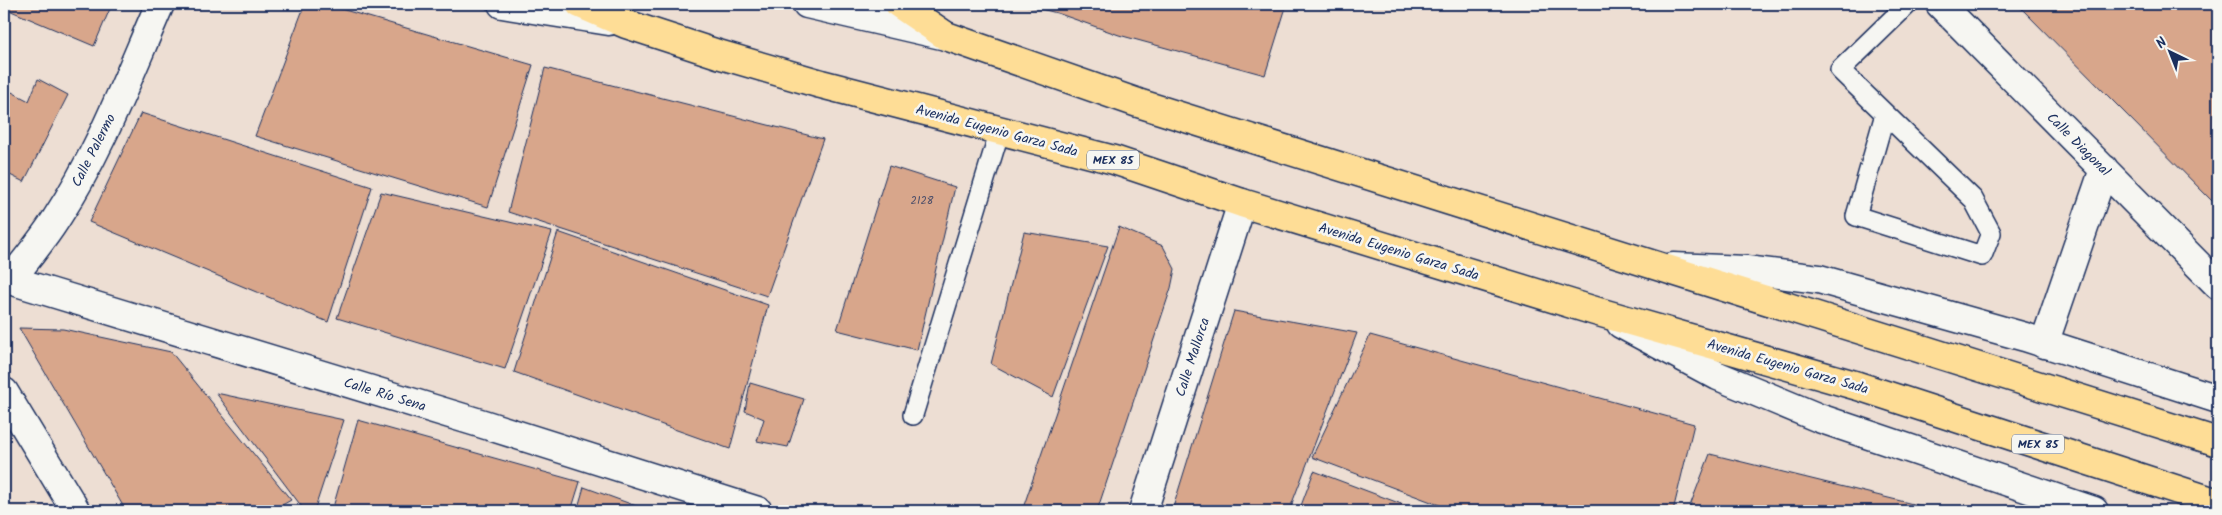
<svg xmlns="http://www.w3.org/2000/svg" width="2222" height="515" font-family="Kalam,sans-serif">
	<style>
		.building { fill: #d8a68b; stroke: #1b2f5e }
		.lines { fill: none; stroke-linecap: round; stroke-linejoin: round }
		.service-casing { stroke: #1b2f5e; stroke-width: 22 }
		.minor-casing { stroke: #1b2f5e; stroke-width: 31 }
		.tertiary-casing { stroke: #1b2f5e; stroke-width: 31 }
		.secondary-casing { stroke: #1b2f5e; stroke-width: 31 }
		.trunk-casing { stroke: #1b2f5e; stroke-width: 31 }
		.service { stroke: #f6f6f2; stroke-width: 19 }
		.minor { stroke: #f6f6f2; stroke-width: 28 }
		.tertiary { stroke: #f6f6f2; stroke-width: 28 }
		.secondary { stroke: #f6f6f2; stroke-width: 28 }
		.trunk { stroke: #fedd96; stroke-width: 28 }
		.labels { text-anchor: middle; stroke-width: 5; stroke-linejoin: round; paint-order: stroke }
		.number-label { font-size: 11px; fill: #4a4d69 }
		.shield { fill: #f6f6f2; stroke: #5d6b8a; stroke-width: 1 }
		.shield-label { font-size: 12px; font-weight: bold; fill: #1b2f5e }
		.street-label { font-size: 14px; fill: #1b2f5e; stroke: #f6f6f2 }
	</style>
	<rect width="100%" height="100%" fill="#edded3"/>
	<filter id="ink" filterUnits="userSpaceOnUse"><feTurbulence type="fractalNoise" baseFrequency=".02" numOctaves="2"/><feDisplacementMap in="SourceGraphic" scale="10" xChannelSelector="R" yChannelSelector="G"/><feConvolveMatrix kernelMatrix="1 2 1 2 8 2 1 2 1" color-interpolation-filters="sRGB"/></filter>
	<g filter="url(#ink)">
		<path class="building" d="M4,4h108l-18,42 -90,-38z
			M305,4h19l209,61 -45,142 -233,-71z
			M1021,4h266l-22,71 -146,-40 -62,-22z
			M2017,4h201v203z
			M545,68l278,71 -56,157 -259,-84z
			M38,79l30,16 -44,87 -20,-10v-84l25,13z
			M141,113l231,74 -44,135 -239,-100z
			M889,166l66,21 -38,163 -80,-20z
			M381,192l171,40 -47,137 -168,-51z
			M1119,227l44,19 12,23 -4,19 -74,223h-75z
			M558,232l210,73 -38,144 -216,-77z
			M1024,232l84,14 -55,151 -62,-33z
			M1234,311l123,22 -68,178h-117z
			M19,328l44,1 108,23 120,148 -19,11h-146z
			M1370,335l324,89 -21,87h-218l-143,-54z
			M750,383l54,16 -16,48 -31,-6 7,-22 -19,-8z
			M216,393l128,27 -30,91h-9z
			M358,420l222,62 -9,29h-239z
			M1710,454l215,53 -1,4h-236z
			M1314,471l106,40h-121z
			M584,487l66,24h-73z"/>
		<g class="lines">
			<defs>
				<path id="service" d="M1885,114l-29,102 126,40 9,-23 -18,-34 -133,-129 68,-66
					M913,415l87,-285"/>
				<path id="minor" d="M1940,4l278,281
					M10,280l473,144 275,87
					M4,282l6,-2c16,-20 32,-39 46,-61 44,-67 72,-142 104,-215
					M2044,344l60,-175
					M4,392l72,119
					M1143,511l99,-308"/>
				<path id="tertiary" d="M1673,267l73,3 73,9 206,58 193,62
					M1621,324l97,52 101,42 275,93"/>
				<path id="secondary" d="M502,4l107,17
					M807,4l139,32"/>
				<path id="trunk" d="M580,4l46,20 92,30 103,30 293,76 128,43 353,108 263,75 360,117
					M899,4l47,32 192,67 1080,339"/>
			</defs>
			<use href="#service" class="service-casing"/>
			<use href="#minor" class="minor-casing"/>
			<use href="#tertiary" class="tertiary-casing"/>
			<use href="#secondary" class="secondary-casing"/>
			<use href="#trunk" class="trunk-casing"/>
			<use href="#service" class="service"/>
			<use href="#minor" class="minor"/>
			<use href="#tertiary" class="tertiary"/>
			<use href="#secondary" class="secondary"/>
			<use href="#trunk" class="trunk"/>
		</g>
	</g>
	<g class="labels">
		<g class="number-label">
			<text x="922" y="204">2128</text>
		</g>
		<g class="shield">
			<rect x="1087" y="150.5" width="52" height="19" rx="4"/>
			<rect x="2012" y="434.5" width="52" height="19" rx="4"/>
		</g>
		<g class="shield-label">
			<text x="1113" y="164">MEX 85</text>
			<text x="2038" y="448">MEX 85</text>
		</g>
		<g class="street-label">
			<text transform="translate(997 130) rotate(15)" y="5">Avenida Eugenio Garza Sada</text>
			<text transform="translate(2079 144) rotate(45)" y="5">Calle Diagonal</text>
			<text transform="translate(93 150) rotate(-63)" y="5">Calle Palermo</text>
			<text transform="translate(1399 251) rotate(17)" y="5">Avenida Eugenio Garza Sada</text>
			<text transform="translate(1192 357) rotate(-72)" y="5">Calle Mallorca</text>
			<text transform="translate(1788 366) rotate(16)" y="5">Avenida Eugenio Garza Sada</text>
			<text transform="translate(385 394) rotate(17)" y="5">Calle Río Sena</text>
		</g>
	</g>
	<rect width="2222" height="515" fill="none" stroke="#f6f6f2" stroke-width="20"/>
	<rect x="10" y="10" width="2202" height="495" fill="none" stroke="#1b2f5e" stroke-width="2" filter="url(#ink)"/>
	<g transform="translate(2170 52) rotate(317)" stroke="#f6f6f2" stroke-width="4" paint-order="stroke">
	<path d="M0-4L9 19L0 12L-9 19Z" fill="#1b2f5e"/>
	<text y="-8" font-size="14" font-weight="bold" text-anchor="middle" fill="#1b2f5e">N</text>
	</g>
</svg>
